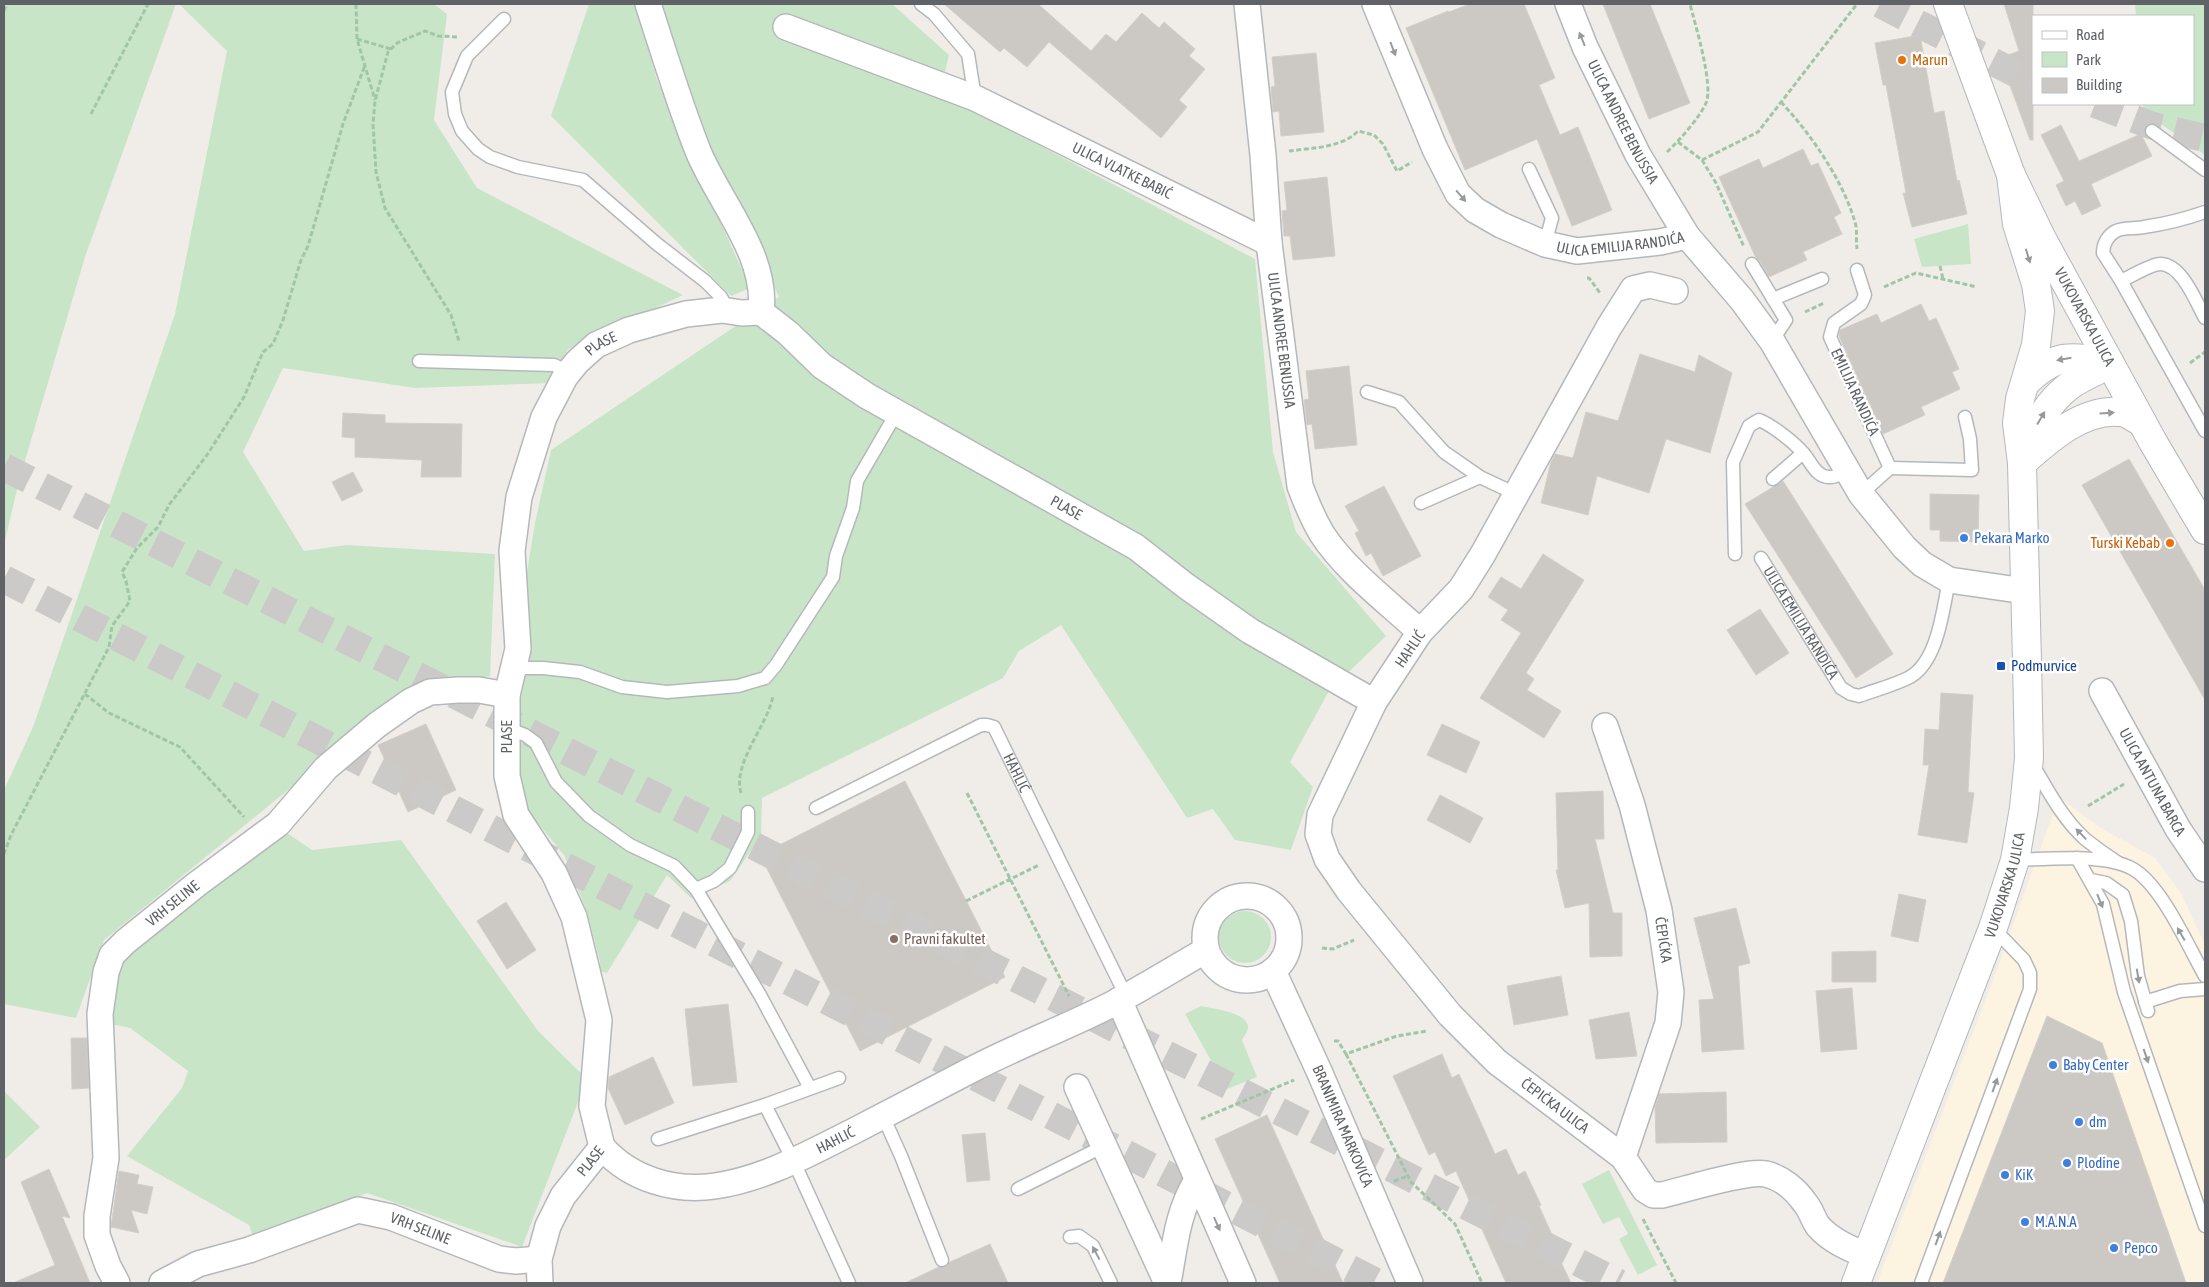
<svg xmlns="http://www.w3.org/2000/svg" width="2209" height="1287" font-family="'Asap Condensed',sans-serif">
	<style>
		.commercial { fill: #fcf3e1 }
		.green { fill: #c9e5c7 }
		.building { fill: #ccc8c4; stroke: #d4cfc6 }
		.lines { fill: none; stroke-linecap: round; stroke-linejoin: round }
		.primary-tunnel { stroke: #cccac8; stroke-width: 28; stroke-dasharray: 28 14; stroke-linecap: butt }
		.trunk-tunnel { stroke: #cccac8; stroke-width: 28; stroke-dasharray: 28 14; stroke-linecap: butt }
		.service-casing { stroke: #b5b8bb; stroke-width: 15 }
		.minor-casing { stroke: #b5b8bb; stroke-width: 28 }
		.secondary-casing { stroke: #b4b7bb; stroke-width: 30 }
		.path { stroke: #a0c6a8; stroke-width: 3; stroke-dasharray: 5 2.5; stroke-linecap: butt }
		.service { stroke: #fff; stroke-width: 12 }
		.minor { stroke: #fff; stroke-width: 25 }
		.secondary { stroke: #fff; stroke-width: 28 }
		.oneway { fill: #979a9c }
		.food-dot { fill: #e8710a; stroke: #fff; stroke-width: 2 }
		.shop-dot { fill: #3f7fe0; stroke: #fff; stroke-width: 2 }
		.transit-dot { fill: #1a4fb4; stroke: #fff; stroke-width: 2 }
		.education-dot { fill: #8d6e63; stroke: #fff; stroke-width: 2 }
		.labels { text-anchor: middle; stroke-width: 5; stroke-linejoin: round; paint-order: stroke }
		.food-label { font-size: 15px; fill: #c56008; stroke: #fff; text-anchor: start }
		.street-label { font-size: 15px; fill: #5f6367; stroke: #fff }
		.shop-label { font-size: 15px; fill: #366cbe; stroke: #fff; text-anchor: start }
		.transit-label { font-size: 15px; fill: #164399; stroke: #fff; text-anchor: start }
		.education-label { font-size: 15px; fill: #785e54; stroke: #fff; text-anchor: start }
	</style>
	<rect width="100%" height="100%" fill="#f0ede8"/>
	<path class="commercial" d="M2059,797l40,30 56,31 26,35 24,52v338h-328l115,-300z"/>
	<path class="green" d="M4,4h172l-91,253 -66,224 -15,64z
		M179,4h255l13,10 -13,106 43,68 206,107 -116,55 -15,33 -137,5 -132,-20 -40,84 61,99 42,-6 149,9 -5,122 -86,14 -89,78 -211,172 -28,78 -72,-14v-214l29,-63 142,-413 52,-263z
		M589,4h46l22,76 93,208 -19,8 -180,-180z
		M660,4h232l57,51 -9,38 315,166 18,193 23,80 90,104 -57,55 -39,71 23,25 -22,63 -56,-10 -22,-31 -26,9 -126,-193 -42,26 -16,27 -241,120 -1,38 -31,45 -39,17 -24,-23 -60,98 -7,-2v-9l-13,-50 -23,-57 -36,-44 -12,-58 4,-50 11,-62 -6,-57 10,-61 16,-73 228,-153 -105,-232z
		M2135,4h70v151l-61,-43 -1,-8h50v-88h-57z
		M1968,224l3,40 -49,3 -8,-28z
		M287,833l25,17 89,-10 137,191 49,48 -65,168 -155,-54 -113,46 -5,-14 -122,-69 55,-68 6,-17 -58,-43 -19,-4 11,-71z
		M1219 937a26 26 0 1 1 52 0a26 26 0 1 1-52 0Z
		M1201,1006c12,3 49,6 47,23 -1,4 -5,8 -6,11l15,37 -30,12 -42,-75z
		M4,1091l36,36 -36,33z
		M1609,1170l48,95 -19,10 -19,-36 9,-5 -9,-17 -16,7 -21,-40z"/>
	<path class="building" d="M944,4h94l53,47 15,-17 10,8 26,-29 17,15 5,-6 31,27 -6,7 16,13 -26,31 8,7 -26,31 -112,-96 -22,25 -23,-19 -4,4z
		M1470,4h54l31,74 -16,7 21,50 18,-8 34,83 -40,16 -35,-87 -72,31 -59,-142 42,-17 1,1z
		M1603,4h47l40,99 -41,16z
		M2004,4h29v136h-3l-30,-82 19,-7z
		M1920,35l14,78 10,-2 13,70 2,-1 8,34 -55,13 -9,-34h3l-20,-108h-3l-8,-42z
		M1316,53l8,79 -43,4 -2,-25 -6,1 -2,-25 4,-1 -3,-29z
		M2061,125l18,36 62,-27 11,22 -61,28 10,22 -19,9 -7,-14 -9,5 -10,-21 8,-4 -23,-46z
		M1803,149l8,17 7,-3 23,50 -7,4 8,17 -39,18 4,8 -38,17 -10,-17 -4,-4 -36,-79 40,-18 4,9z
		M1327,177l8,79 -42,4 -3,-24h-6l-2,-25 5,-1 -3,-28z
		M1921,304l8,17 7,-3 23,51 -7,3 8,17 -39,18 4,8 -42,19 -44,-98 1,-6 37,-16 4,9z
		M1640,354l55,18 4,-17 33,18 -22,80 -44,-14 -17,54 -52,-17 -9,39 -47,-12 10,-41 4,-8 18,4 13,-46 32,9z
		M1349,366l8,79 -42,4 -3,-25 -5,1 -3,-25 5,-1 -3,-28z
		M343,413l42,2v8l77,1 -1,53h-40l1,-17 -67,-3v-19l-13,-1z
		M2129,459l76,131v110l-123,-215z
		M353,472l10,19 -21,10 -10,-19z
		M1783,481l110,173 -37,24 -111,-174z
		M1384,486l37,70 -38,20 -12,-23 -5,3 -11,-23 4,-2 -14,-25z
		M1930,494l49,1 -1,47 -38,-1v-11h-10z
		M1543,554l41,26 -58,93 8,6 -7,11 34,21 -17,27 -64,-40 41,-65 -20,-13 7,-10 -20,-13 13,-20 20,12z
		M1760,609l29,44 -33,22 -29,-45z
		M1941,693l32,2 -5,97 6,1 -7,50 -49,-8 11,-70h-6l2,-36 14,1z
		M426,724l30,66 -48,22 -30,-67z
		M1442,724l38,18 -14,31 -39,-18z
		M905,781l100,196 -145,74 -100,-196z
		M1603,791l1,48h-9l18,74h9v43l-32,1 -1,-54 -24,5 -9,-38h2l-2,-77z
		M1440,795l43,23 -13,25 -43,-23z
		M1899,894l27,6 -8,42 -27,-6z
		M506,902l30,48 -29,19 -30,-48z
		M1736,908l14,55 -12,3 6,83 -42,3 -3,-52 15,-1 -20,-81z
		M1876,951v31h-44v-30z
		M1561,976l7,39 -54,10 -7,-39z
		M1852,988l5,61 -36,3 -5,-61z
		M728,1004l9,78 -44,4 -8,-77z
		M1629,1012l8,44 -41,3 -7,-39z
		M2047,1016l55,27 84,240h-243z
		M71,1038h16l2,50 -17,1z
		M1442,1054l10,24 7,-4 36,80 11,-5 12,26 7,-4 16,34 -2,1 24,53 -3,1 11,23h-65l-50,-112 -10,5 -11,-24 -6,3 -36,-79z
		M653,1057l21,46 -49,22 -17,-37 1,-11z
		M1726,1092l1,50 -71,1 -1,-35 4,-14z
		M1267,1115l76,168h-63l-65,-144z
		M985,1133l5,47 -23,2 -5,-47z
		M49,1169l21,49 -8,-2 28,67h-77l42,-18 -34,-83z
		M119,1171l20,4 -2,9 16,3 -6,27 -16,-4 8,23 -28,-6z
		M990,1244l18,39h-103l34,-16h6l5,-5z"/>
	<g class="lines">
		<path class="primary-tunnel" d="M1880,4l135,69 18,7
			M2095,104l58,22 52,12"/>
		<path class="trunk-tunnel" d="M4,467l1615,816
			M4,579l1374,704"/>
		<defs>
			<g id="service">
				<path d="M921,4l13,10 34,40 7,44"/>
				<path d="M504,19l-37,37 -15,36 3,22 7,17 16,18 12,8 28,10 65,13 74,64 48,37 16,16 8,15"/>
				<path d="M2152,131l53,39"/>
				<path d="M1529,169l23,49 -7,26"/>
				<path d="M1752,264l34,56 -14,21"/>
				<path d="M1857,270l8,25 -4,9 -27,19 -4,14 60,131 -29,26"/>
				<path d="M2121,281l-18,-28c0,-9 5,-18 13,-22 7,-4 20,-2 28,-4 21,-3 41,-8 61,-15"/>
				<path d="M1773,299l49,-20"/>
				<path d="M2205,318c-9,-16 -23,-54 -45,-54 -9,0 -30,13 -39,17l84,150"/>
				<path d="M419,361l135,4 15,7"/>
				<path d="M1367,392l32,10 45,50 36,25 36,17"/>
				<path d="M1890,468l82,2 -2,-31 -5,-22"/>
				<path d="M1773,479l30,-26"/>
				<path d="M1421,503l59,-26"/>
				<path d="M1735,554l-2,-92 16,-36 10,-6c13,5 36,23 45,34 7,8 12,23 25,23 6,1 13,-4 18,-6"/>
				<path id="s1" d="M1761,558l80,130 10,6 8,2c16,-6 36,-11 51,-19 28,-16 33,-68 39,-97"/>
				<path d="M514,668h29l37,4 42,15 45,5 71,-6 27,-8 11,-13 57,-88 3,-21 17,-48 4,-27 40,-69"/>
				<path d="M507,728l18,7 11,8 20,39 33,34 41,29 44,21 22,23 64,106 50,93"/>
				<path d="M2033,765c15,26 30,54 52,74 10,8 21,16 32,23"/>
				<path id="s2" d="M816,808l165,-83h6l7,2 132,269"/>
				<path d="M2077,858l26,46 21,88 81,234"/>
				<path d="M2015,860c32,-1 90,-7 118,9 29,17 55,77 72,107"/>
				<path d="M2091,880l15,3 17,12 8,26 7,55 10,35"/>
				<path d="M696,889l18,-8 16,-13 18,-36v-20"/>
				<path d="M2145,1002l35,-11 25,-2"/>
				<path d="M839,1078l-74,27 29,57 55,121"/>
				<path d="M883,1116l18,40 41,104"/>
				<path d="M658,1139l107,-34"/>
				<path d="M1018,1189l86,-43"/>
				<path d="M1070,1237l9,-1 14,10 18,37"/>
				<path d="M1921,1283l109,-294v-16l-6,-13 -31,-32"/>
			</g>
			<g id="minor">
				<path id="s3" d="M648,4c16,49 31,99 50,147 21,51 70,104 63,161l27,21 34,33 45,30 269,151 50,39 64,45 124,71"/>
				<path id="s4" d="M1247,4l16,151 6,88 31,243c6,16 13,33 22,48 24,37 66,68 98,98"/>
				<path id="s5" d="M1375,4l60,145 23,45 17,16 26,15 44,19 32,7 83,-9 27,-6"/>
				<path id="s6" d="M1568,4l17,43 53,108 49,81 55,64 30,41 89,153 43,53 18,17 27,16 76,11"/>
				<path id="s7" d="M786,27l189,71 294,145"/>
				<path id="s8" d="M1675,291l-25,-6 -17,4 -24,38 -126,227 -22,35 -41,43 -46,70 -54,113 -2,19 9,25 22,32 101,124 47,47 126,95 22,33 8,5h9c22,-5 84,-25 104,-21 16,4 30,16 39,29 6,7 8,16 13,23 13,15 31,22 49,30"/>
				<path id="s9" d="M2102,691l76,138 27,40"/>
				<path id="s10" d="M1605,726l27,79 27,105 12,82 -3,31 -45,134"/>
				<circle cx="1247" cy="938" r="42"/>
				<path id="s11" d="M1273,971l46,100 91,212"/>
				<path d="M1119,1000l124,283"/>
				<path d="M1077,1087l90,196"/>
				<path id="s12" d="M602,1147c28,32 72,45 113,39 49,-7 93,-32 137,-54 40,-21 81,-42 121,-63 48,-25 100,-44 147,-69 29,-16 57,-33 86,-50"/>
				<path id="s13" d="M117,1283l-9,-17 -11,-31v-19l9,-58 -6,-144 6,-42 6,-17 13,-13 72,-58 81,-60 48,-56 51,-43 34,-24 19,-9 28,-2h21l28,5"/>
				<path id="s14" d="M162,1283l36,-19 51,-14 109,-40 33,7 108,42 17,2 23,-2"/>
				<path id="s15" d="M540,1283l-1,-24 9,-33 15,-30 39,-49 -10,-41 7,-86 -25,-103 -20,-44 -38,-58 -9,-39v-81l11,-46 -6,-98 7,-54 25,-80 21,-40 12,-15 19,-17 33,-15 57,-16 36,-4 20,3 19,-1"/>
				<path d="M1168,1283c7,-38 9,-70 29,-103"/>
			</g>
			<g id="secondary">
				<path id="s16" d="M1948,4l63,171 31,64 111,203 52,88"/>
				<path d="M2025,383c31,-30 45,-28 85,-19"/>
				<path d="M2022,461c10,-29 22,-56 47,-75 12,-9 28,-15 41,-22"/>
				<path d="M2023,462c26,-23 60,-54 98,-50 7,1 14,7 21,10"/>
				<path id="s17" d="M1856,1283l137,-355 22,-68 9,-52 5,-50 -2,-97 -5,-198 -5,-40 3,-24 16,-54 4,-34 -4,-27 -19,-60 -6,-49"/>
			</g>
		</defs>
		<use href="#service" class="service-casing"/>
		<use href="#minor" class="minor-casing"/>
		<use href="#secondary" class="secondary-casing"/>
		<path class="path" d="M356,4l1,35 18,61
			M4,11l3,-7
			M457,37l-19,-1 -13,-5 -28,12 -9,9 -13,49 -2,23 3,48 9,36 66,107 8,26
			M357,39l34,10
			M1781,102c30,32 64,81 75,124 1,8 0,16 1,23
			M91,114l57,-110
			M1678,142l24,18 14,23 28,64
			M1289,151c22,-3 53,-3 69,-20l16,4 9,9 14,27 15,-9
			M1667,152c12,-11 33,-35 39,-49 8,-17 -11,-79 -16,-99
			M1702,160l56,-28 99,-128
			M1940,266l3,13
			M1587,278h2l11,15
			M1884,287l32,-14 61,14
			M1805,312l19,-9
			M2190,363l15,-11
			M85,694l24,19 71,34 64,70
			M741,793c-9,-30 27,-68 32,-97
			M967,793l102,203
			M2088,806l36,-22
			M4,854l7,-19 98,-188 3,-21 18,-25 -4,-20 -4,-9 15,-24 21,-21 11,-22 38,-50 37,-58 19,-45 10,-8 10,-24 18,-60 7,-14 35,-122 22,-59
			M966,901l73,-36
			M1322,948l11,1 21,-9
			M1334,1041h4l8,13 51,-18 30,-5
			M1346,1054l65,128 44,42 27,59
			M1201,1119l93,-39
			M1394,1181l14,-5
			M1643,1219l33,64"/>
		<use href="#service" class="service"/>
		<use href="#minor" class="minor"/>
		<use href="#secondary" class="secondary"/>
	</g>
	<defs><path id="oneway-solid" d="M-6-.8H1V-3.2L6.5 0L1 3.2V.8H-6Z" transform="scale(1.25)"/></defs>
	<g class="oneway">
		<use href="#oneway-solid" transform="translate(1582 39) rotate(-112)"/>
		<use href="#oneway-solid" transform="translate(1393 49) rotate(69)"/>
		<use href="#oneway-solid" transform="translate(1461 196) rotate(49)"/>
		<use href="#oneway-solid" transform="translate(2028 256) rotate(73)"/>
		<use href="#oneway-solid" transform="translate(2064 359) rotate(170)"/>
		<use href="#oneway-solid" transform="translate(2107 413) rotate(-4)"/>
		<use href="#oneway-solid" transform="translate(2041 418) rotate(-59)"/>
		<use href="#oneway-solid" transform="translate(2081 834) rotate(-134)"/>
		<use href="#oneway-solid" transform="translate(2100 901) rotate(68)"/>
		<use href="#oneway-solid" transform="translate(2181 934) rotate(-120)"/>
		<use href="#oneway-solid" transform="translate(2138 976) rotate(80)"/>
		<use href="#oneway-solid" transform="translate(2146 1056) rotate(71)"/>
		<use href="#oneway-solid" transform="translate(1995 1085) rotate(-70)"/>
		<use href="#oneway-solid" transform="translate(1217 1224) rotate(66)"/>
		<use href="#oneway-solid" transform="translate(1938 1238) rotate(-70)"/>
		<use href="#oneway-solid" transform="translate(1096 1253) rotate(-118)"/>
	</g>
	<g class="food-dot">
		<circle cx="1902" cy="60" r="5"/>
		<circle cx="2170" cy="543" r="5"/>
	</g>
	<g class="shop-dot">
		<circle cx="1964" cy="538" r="5"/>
		<circle cx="2053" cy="1065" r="5"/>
		<circle cx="2079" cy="1122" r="5"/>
		<circle cx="2067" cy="1163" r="5"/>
		<circle cx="2005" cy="1175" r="5"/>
		<circle cx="2025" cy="1222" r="5"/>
		<circle cx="2114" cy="1248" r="5"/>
	</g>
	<rect class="transit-dot" x="1996" y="661" width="10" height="10" rx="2.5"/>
	<circle class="education-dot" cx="894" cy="939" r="5"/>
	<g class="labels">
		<g class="food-label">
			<text x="1912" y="65">Marun</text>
			<text x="2160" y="548" text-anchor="end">Turski Kebab</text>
		</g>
		<g class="street-label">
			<text dy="5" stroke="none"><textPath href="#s6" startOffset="130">ULICA ANDREE BENUSSIA</textPath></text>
			<text dy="5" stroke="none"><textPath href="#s7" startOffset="366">ULICA VLATKE BABIĆ</textPath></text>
			<text dy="5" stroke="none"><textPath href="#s5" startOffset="385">ULICA EMILIJA RANDIĆA</textPath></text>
			<text dy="5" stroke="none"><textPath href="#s16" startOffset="342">VUKOVARSKA ULICA</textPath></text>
			<text dy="5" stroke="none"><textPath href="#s4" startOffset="338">ULICA ANDREE BENUSSIA</textPath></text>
			<text dy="5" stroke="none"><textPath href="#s15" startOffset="1006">PLASE</textPath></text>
			<text transform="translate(1855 392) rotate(65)" y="5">EMILIJA RANDIĆA</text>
			<text dy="5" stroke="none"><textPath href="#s3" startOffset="695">PLASE</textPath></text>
			<text dy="5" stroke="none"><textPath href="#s1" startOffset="76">ULICA EMILIJA RANDIĆA</textPath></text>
			<text transform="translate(1410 649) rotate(-56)" y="5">HAHLIĆ</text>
			<text transform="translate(507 737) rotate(-90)" y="5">PLASE</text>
			<text dy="5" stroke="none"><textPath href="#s2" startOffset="249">HAHLIĆ</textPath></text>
			<text dy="5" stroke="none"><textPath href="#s9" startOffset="104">ULICA ANTUNA BARCA</textPath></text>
			<text dy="5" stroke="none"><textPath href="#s17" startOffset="425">VUKOVARSKA ULICA</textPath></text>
			<text dy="5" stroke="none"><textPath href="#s13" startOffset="414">VRH SELINE</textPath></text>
			<text dy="5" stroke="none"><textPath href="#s10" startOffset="222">ČEPIĆKA</textPath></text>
			<text dy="5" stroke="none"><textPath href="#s8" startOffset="1041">ČEPIĆKA ULICA</textPath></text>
			<text dy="5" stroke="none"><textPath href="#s11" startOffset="170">BRANIMIRA MARKOVIĆA</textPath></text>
			<text dy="5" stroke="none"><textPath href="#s12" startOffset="254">HAHLIĆ</textPath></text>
			<text dy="5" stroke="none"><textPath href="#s15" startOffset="136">PLASE</textPath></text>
			<text dy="5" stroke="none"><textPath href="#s14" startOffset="275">VRH SELINE</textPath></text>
		</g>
		<g class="shop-label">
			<text x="1974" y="543">Pekara Marko</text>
			<text x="2063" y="1070">Baby Center</text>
			<text x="2089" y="1127">dm</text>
			<text x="2077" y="1168">Plodine</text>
			<text x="2015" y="1180">KiK</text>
			<text x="2035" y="1227">M.A.N.A</text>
			<text x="2124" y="1253">Pepco</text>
		</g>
		<g class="transit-label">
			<text x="2011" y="671">Podmurvice</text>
		</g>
		<g class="education-label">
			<text x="904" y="944">Pravni fakultet</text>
		</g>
	</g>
	<rect width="2209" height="1287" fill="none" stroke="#5f6367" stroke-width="10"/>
	<rect x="2032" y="15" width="162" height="90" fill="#ffffff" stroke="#bfc1c2"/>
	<rect x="2042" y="31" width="25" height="8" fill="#ffffff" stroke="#bfc1c2"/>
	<text x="2076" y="40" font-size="15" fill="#5f6367">Road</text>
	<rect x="2042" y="52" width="25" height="15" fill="#c9e5c7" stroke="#bfc1c2"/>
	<text x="2076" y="65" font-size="15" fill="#5f6367">Park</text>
	<rect x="2042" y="78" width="25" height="15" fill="#ccc8c4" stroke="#bfc1c2"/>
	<text x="2076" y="90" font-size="15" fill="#5f6367">Building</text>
</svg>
